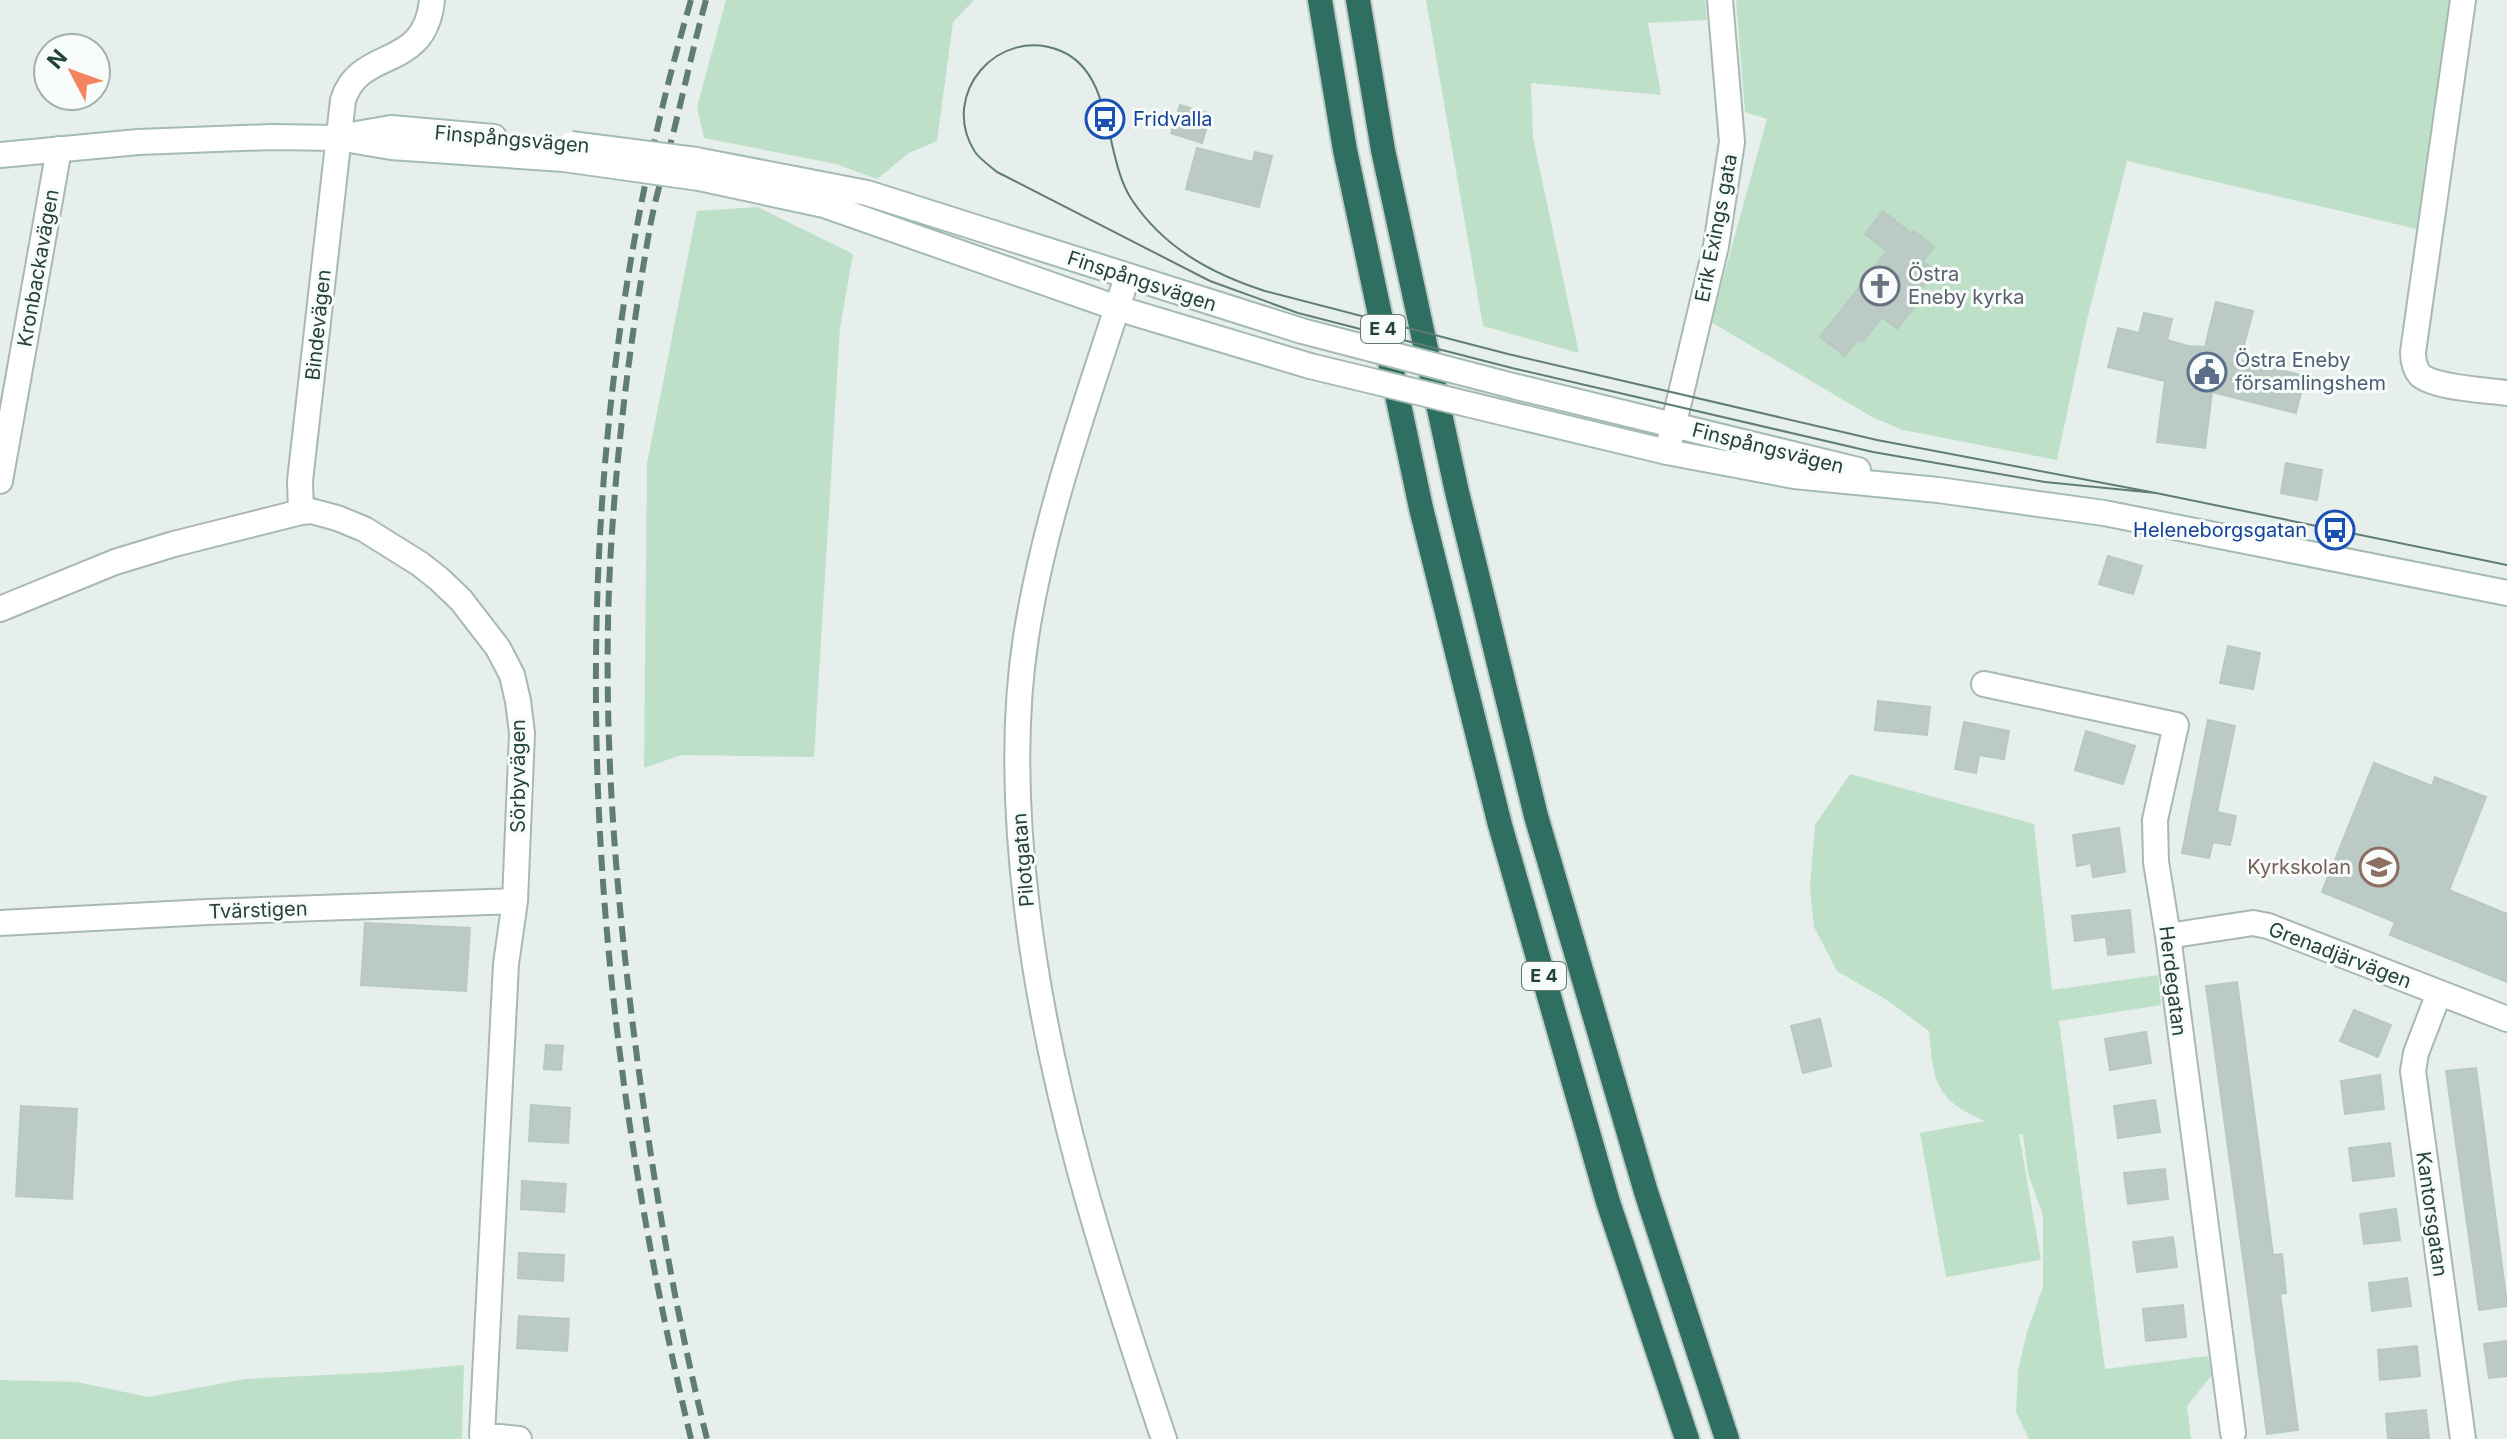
<svg xmlns="http://www.w3.org/2000/svg" width="2507" height="1439" font-family="Inter,sans-serif">
	<style>
		.green { fill: #bfe0c8 }
		.building { fill: #bbcac4; stroke: #b8c9c2; stroke-width: 2 }
		.lines { fill: none; stroke-linecap: round; stroke-linejoin: round }
		.minor-casing { stroke: #a8b8b2; stroke-width: 28 }
		.secondary-casing { stroke: #a4bbb3; stroke-width: 28 }
		.motorway-casing { stroke: #c2cac8; stroke-width: 28 }
		.minor { stroke: #fff; stroke-width: 24 }
		.secondary { stroke: #fff; stroke-width: 24 }
		.motorway { stroke: #2f6f62; stroke-width: 24 }
		.tram { stroke: #5f7d75; stroke-width: 2 }
		.rail { stroke: #5f7d75; stroke-width: 6; stroke-dasharray: 16 8; stroke-linecap: butt }
		.secondary-bridge-casing { stroke: #a4bbb3; stroke-width: 28; stroke-linecap: butt }
		.secondary-bridge { stroke: #fff; stroke-width: 24 }
		.labels { text-anchor: middle; stroke-width: 6; stroke-linejoin: round; paint-order: stroke }
		.shield { fill: #f7fbf9; stroke: #637a73; stroke-width: 2 }
		.shield-label { font-size: 18px; font-weight: bold; fill: #24423a }
		.transit-label { font-size: 20px; fill: #164399; stroke: #f7fbf9; text-anchor: start }
		.street-label { font-size: 20px; fill: #24423a; stroke: #f7fbf9 }
		.worship-label { font-size: 20px; fill: #5b616d; stroke: #f7fbf9; text-anchor: start }
		.service-label { font-size: 20px; fill: #4e5e75; stroke: #f7fbf9; text-anchor: start }
		.education-label { font-size: 20px; fill: #785e54; stroke: #f7fbf9; text-anchor: end }
	</style>
	<rect width="100%" height="100%" fill="#e6efeb"/>
	<path class="green" d="M726,0h248l-21,22 -16,119 -28,12 -32,26 -41,-15 -132,-26 -7,-31z
		M1426,0h279l2,20 -59,3 13,72 -130,-12 2,55 46,215 -96,-27z
		M1736,0h714l-33,229 -290,-68 -41,163 -29,136 -154,-30 -29,-12 -163,-96 56,-203 -22,-7z
		M758,207l95,47 -13,74 -26,429 -133,-2 -37,13 3,-305 50,-252z
		M1850,774l184,50 18,166 106,-15 3,30 -102,16 46,348 103,-13 4,19 -25,31 4,33h-162l-13,-27 2,-42 9,-38 16,-45v-71l-15,-43 -5,-38 -4,-1 22,126 -95,17 -26,-144 65,-12c-51,-22 -51,-39 -56,-90l-42,-31 -50,-29 -23,-44 -4,-41 5,-61z
		M464,1365l-2,74h-462v-59l77,2 71,15 98,-18 141,-7z"/>
	<path class="building" d="M1180,105l31,9 -9,29 -31,-10z
		M1197,148l56,14 2,-10 17,4 -13,51 -73,-18z
		M1883,211l29,23 2,-3 20,16 -11,14 12,10 -27,34 5,4 -16,20 -15,-12 -20,25 -4,-3 -13,17 -25,-19 67,-86 -22,-17z
		M2216,302l37,9 -13,49 65,16 -9,37 -84,-21 -7,56 -48,-6 8,-61 -57,-14 10,-39 21,5 5,-20 28,6 -5,21 21,6 17,1z
		M2286,463l36,7 -5,30 -36,-7z
		M2108,556l34,10 -9,28 -34,-10z
		M2228,646l32,7 -7,36 -33,-6z
		M1878,701l52,6 -3,28 -52,-5z
		M2208,720l27,6 -18,86 19,4 -6,29 -17,-3 -4,16 -27,-5z
		M1964,722l45,9 -5,28 -25,-4 -3,18 -21,-4z
		M2086,731l49,15 -12,38 -48,-14z
		M2374,763l58,23 3,-9 51,20 -37,93 58,24v68l-117,-47 5,-13 -73,-30z
		M2119,828l6,44 -32,5 -2,-14 -14,3 -4,-31z
		M2130,910l4,42 -26,3 -2,-18 -31,4 -3,-25z
		M365,923l105,5 -4,63 -105,-6z
		M2237,982l36,273 9,-1 4,39 -6,1 18,136 -31,4 -61,-448z
		M2354,1010l37,15 -13,32 -38,-16z
		M1820,1019l11,47 -28,7 -12,-47z
		M2146,1032l5,31 -41,7 -5,-31z
		M546,1045l17,1 -2,24 -17,-1z
		M2476,1068l31,236v2l-28,4 -33,-239z
		M2380,1075l4,34 -39,5 -4,-33z
		M2155,1100l5,32 -42,6 -4,-32z
		M531,1105l39,3 -2,35 -39,-2z
		M21,1106l56,3 -5,90 -56,-3z
		M2390,1143l4,33 -41,5 -4,-33z
		M2165,1169l3,30 -40,5 -4,-31z
		M522,1181l44,3 -2,28 -43,-3z
		M2396,1209l4,31 -36,4 -4,-30z
		M2173,1237l4,30 -40,5 -4,-30z
		M519,1253l45,2 -1,26 -45,-3z
		M2407,1278l4,28 -39,5 -3,-28z
		M2183,1305l3,32 -40,4 -3,-32z
		M519,1316l50,3 -2,32 -50,-3z
		M2507,1341v35l-18,2 -5,-34z
		M2417,1346l3,30 -40,4 -2,-30z
		M2426,1410l3,29h-41l-2,-25z"/>
	<g class="lines">
		<defs>
			<path id="minor" d="M2463,0l-50,352c0,8 1,16 7,23 15,13 66,15 87,18
				M1127,277c-38,119 -82,237 -101,360 -14,90 -10,181 1,271 22,184 78,357 137,531
				M1667,452l49,-206 16,-104 -12,-142
				M0,481l59,-332
				M301,512l-1,-31 43,-381c17,-54 82,-28 89,-100
				M0,609l115,-47 59,-18 127,-32 10,-1 26,7 27,11 56,35 19,15 22,21 37,48 14,27 6,26 4,32 -7,168 -9,63 -24,471 37,4
				M1984,684l192,41 -21,95 1,42 12,74 65,497
				M0,923l207,-11 308,-11
				M2168,936l85,-13 15,3 239,93
				M2439,993l-23,60 -3,18 50,368"/>
			<path id="secondary" d="M356,134l35,-6 103,9
				M0,155l138,-13 133,-5 67,1 53,9 173,12
				M696,160l171,33 435,138
				M699,178l125,27 293,103 193,58
				M1517,387l341,83
				M1525,418l142,34 127,24 144,14 166,23 403,80"/>
			<path id="motorway" d="M1320,0l25,150 76,358 79,317 108,377 79,237
				M1358,0l25,150 74,342 79,324 110,376 81,247"/>
		</defs>
		<use href="#minor" class="minor-casing"/>
		<use href="#secondary" class="secondary-casing"/>
		<use href="#motorway" class="motorway-casing"/>
		<use href="#minor" class="minor"/>
		<use href="#secondary" class="secondary"/>
		<use href="#motorway" class="motorway"/>
		<path class="tram" d="M2156,493l-111,-11 -172,-30 -361,-84 -214,-55 -88,-32 -213,-109c-7,-6 -16,-12 -22,-20 -37,-58 24,-127 86,-101 54,23 42,106 71,149 32,48 80,74 133,91l243,63 369,86 279,53 351,72"/>
		<path class="rail" d="M691,0c-139,473 -114,963 0,1439
			M706,0c-13,47 -23,95 -35,142 -7,28 -16,57 -21,85 -17,96 -30,193 -37,291 -14,182 1,366 25,547 17,126 38,251 69,374"/>
		<defs>
			<path id="secondary-bridge" d="M571,144l125,16
				M564,159l135,19
				M1302,331l215,56
				M1310,366l215,52"/>
		</defs>
		<use href="#secondary-bridge" class="secondary-bridge-casing"/>
		<use href="#secondary-bridge" class="secondary-bridge"/>
	</g>
	<defs>
		<symbol id="bus-ring" viewBox="-11 -11 22 22"><circle r="9.5" fill="#f7fbf9" stroke="#1a4fb4" stroke-width="1.5"/><path d="M-5-6H5V4H4V6H2V4H-2V6H-4V4H-5ZM-3.5-4V0h7V-4ZM-3.5 1.2v1.5H-2V1.2ZM2 1.2v1.5H3.5V1.2Z" fill="#1a4fb4"/></symbol>
		<symbol id="church-ring" viewBox="-11 -11 22 22"><circle r="9.5" fill="#f7fbf9" stroke="#6b7280" stroke-width="1.5"/><path d="M-1.2-6h2.4v3.5h3.3v2.4h-3.3V6h-2.4V-.1h-3.3v-2.4h3.3Z" fill="#6b7280"/></symbol>
		<symbol id="civic-ring" viewBox="-11 -11 22 22"><circle r="9.5" fill="#f7fbf9" stroke="#5c6f8a" stroke-width="1.5"/><path d="M-.6-6.5H3V-4.5H.6V-3L4-1V1h2V6H-6V1h2V-1L-.6-3ZM-1.2 2.5V6h2.4V2.5Z" fill="#5c6f8a"/></symbol>
		<symbol id="school-ring" viewBox="-11 -11 22 22"><circle r="9.5" fill="#f7fbf9" stroke="#8d6e63" stroke-width="1.5"/><path d="M0-5L7-2L0 1L-7-2ZM-4 1L0 2.5L4 1V4Q0 6-4 4Z" fill="#8d6e63"/></symbol>
	</defs>
	<g fill-rule="evenodd">
		<use href="#bus-ring" x="1083" y="97" width="44" height="44"/>
		<use href="#church-ring" x="1858" y="264" width="44" height="44"/>
		<use href="#civic-ring" x="2185" y="350" width="44" height="44"/>
		<use href="#bus-ring" x="2313" y="508" width="44" height="44"/>
		<use href="#school-ring" x="2357" y="845" width="44" height="44"/>
	</g>
	<g class="labels">
		<g class="shield">
			<rect x="1361" y="315" width="44" height="28" rx="6"/>
			<rect x="1522" y="962" width="44" height="28" rx="6"/>
		</g>
		<g class="shield-label">
			<text x="1383" y="335">E 4</text>
			<text x="1544" y="982">E 4</text>
		</g>
		<g class="transit-label">
			<text x="1133" y="126">Fridvalla</text>
			<text x="2307" y="537" text-anchor="end">Heleneborgsgatan</text>
		</g>
		<g class="street-label">
			<text transform="translate(512 139) rotate(5)" y="7">Finspångsvägen</text>
			<text transform="translate(1716 228) rotate(-79)" y="7">Erik Exings gata</text>
			<text transform="translate(38 268) rotate(-80)" y="7">Kronbackavägen</text>
			<text transform="translate(1142 281) rotate(18)" y="7">Finspångsvägen</text>
			<text transform="translate(318 325) rotate(-84)" y="7">Bindevägen</text>
			<text transform="translate(1768 448) rotate(14)" y="7">Finspångsvägen</text>
			<text transform="translate(518 776) rotate(-90)" y="7">Sörbyvägen</text>
			<text transform="translate(1023 860) rotate(-95)" y="7">Pilotgatan</text>
			<text transform="translate(258 910) rotate(-2)" y="7">Tvärstigen</text>
			<text transform="translate(2340 955) rotate(21)" y="7">Grenadjärvägen</text>
			<text transform="translate(2173 981) rotate(83)" y="7">Herdegatan</text>
			<text transform="translate(2432 1214) rotate(82)" y="7">Kantorsgatan</text>
		</g>
		<g class="worship-label">
			<text x="1908" y="281">Östra<tspan x="1908" dy="23">Eneby kyrka</tspan></text>
		</g>
		<g class="service-label">
			<text x="2235" y="367">Östra Eneby<tspan x="2235" dy="23">församlingshem</tspan></text>
		</g>
		<g class="education-label">
			<text x="2351" y="874">Kyrkskolan</text>
		</g>
	</g>
	<g transform="translate(72 72) rotate(311)"><circle r="38" fill="#f7fbf9" stroke="#a3b1ad" stroke-width="2"/>
	<path d="M0-6L14 30L0 20L-14 30Z" fill="#f4845f"/>
	<text y="-12" font-size="22" font-weight="bold" text-anchor="middle" fill="#24423a">N</text>
	</g>
</svg>
